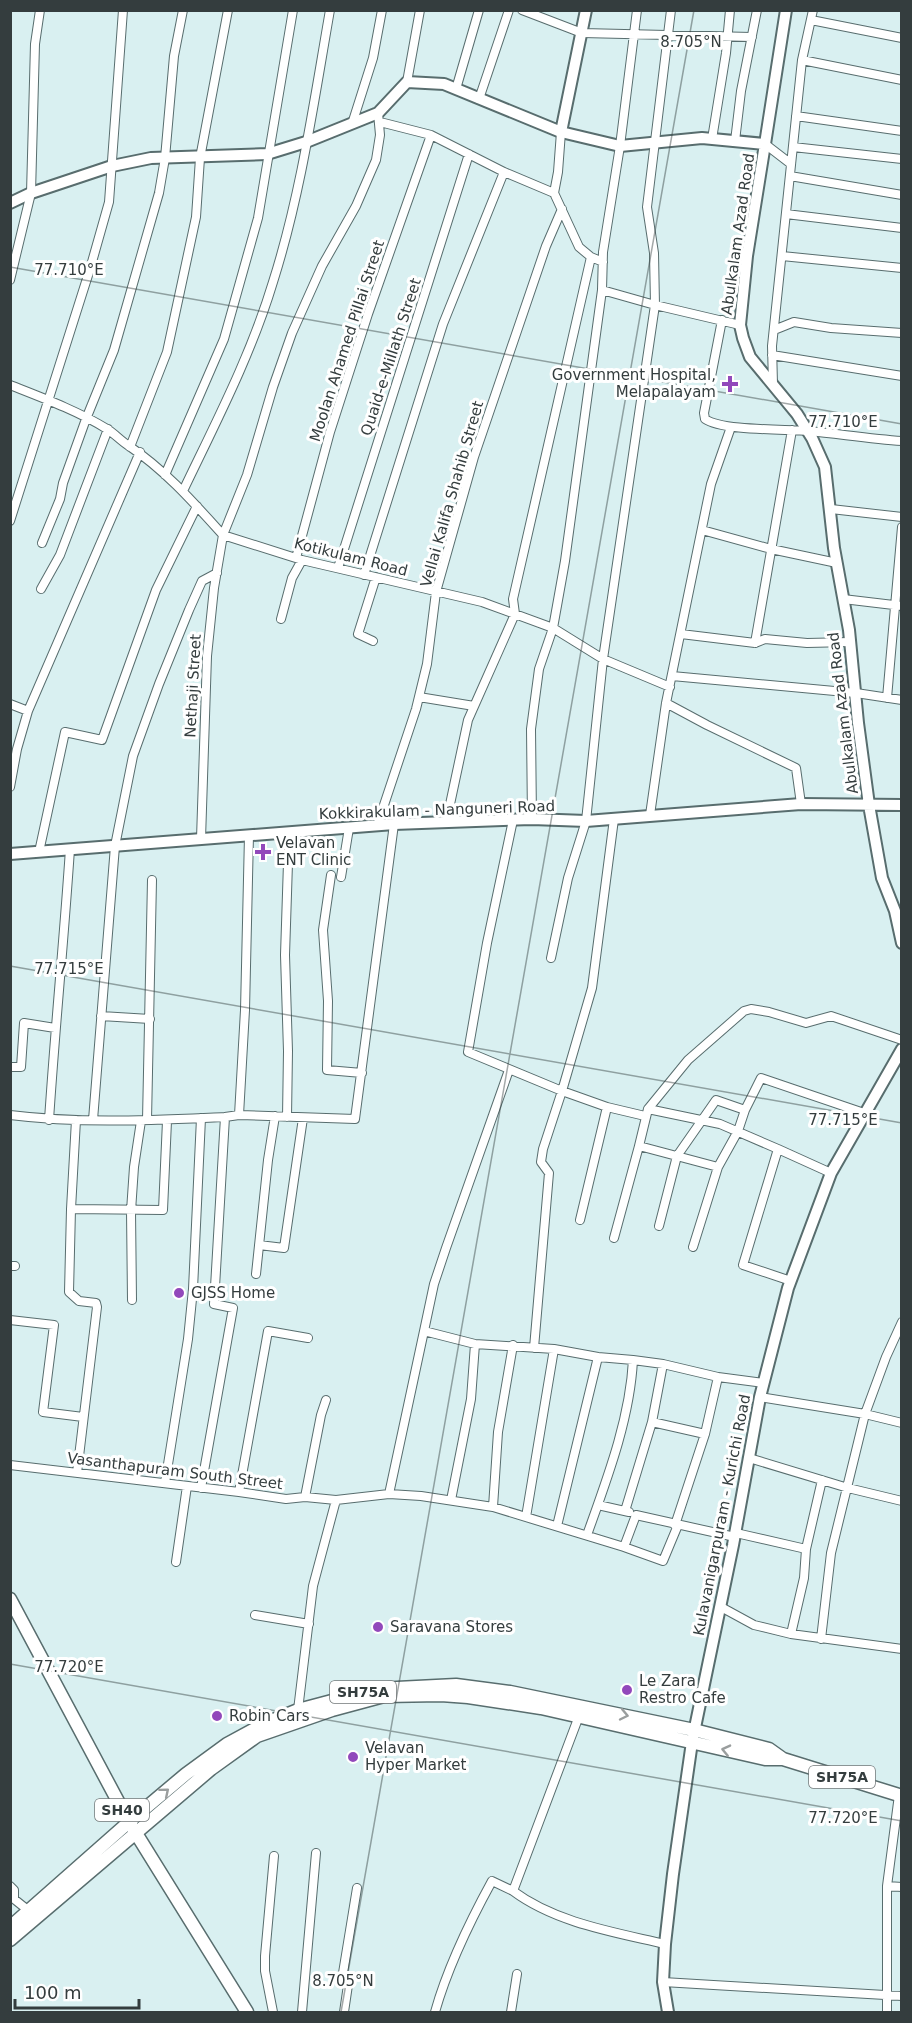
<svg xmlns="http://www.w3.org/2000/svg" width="912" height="2023" font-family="'DejaVu Sans',sans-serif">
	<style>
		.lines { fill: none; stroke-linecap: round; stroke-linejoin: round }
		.street-casing { stroke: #586d6e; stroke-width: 10 }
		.secondary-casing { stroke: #586d6e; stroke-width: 14 }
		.primary-casing { stroke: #586d6e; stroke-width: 15 }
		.street { stroke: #fff; stroke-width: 8 }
		.secondary { stroke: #fff; stroke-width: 10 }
		.primary { stroke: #fff; stroke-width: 12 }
		.oneway { stroke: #9a9e9e }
		.ticks { fill: none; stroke: #343d3e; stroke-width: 1.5; stroke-opacity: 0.45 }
		.poi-dot { fill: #9248bb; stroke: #fff; stroke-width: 2 }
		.labels { text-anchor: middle; stroke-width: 6; stroke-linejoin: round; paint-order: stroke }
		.shield { fill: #fff; stroke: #717778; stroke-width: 1.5 }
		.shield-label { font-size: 14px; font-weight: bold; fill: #343d3e }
		.street-label { font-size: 15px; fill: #343d3e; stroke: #fff }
		.poi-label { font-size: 15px; fill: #343d3e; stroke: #fff; text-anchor: start }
		.ticks-label { font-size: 15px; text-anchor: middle; fill: #343d3e; stroke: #fff; stroke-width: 6; stroke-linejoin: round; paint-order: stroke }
	</style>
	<rect width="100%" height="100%" fill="#d9f0f1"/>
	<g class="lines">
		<defs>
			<path id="street" d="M522,10l60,23 170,4
				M637,10l-17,136 -17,106 -1,38 53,15 -1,-52 -7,-46 24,-197
				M811,20l91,18
				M802,60l100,20
				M407,82l13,-72
				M456,89l23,-79
				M479,99l30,-89
				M796,116l106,15
				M380,122l51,13 73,37 50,21
				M352,124l21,-66 9,-48
				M561,132l-3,40 -4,21 25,54 12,10 12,5
				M712,139l14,-86 4,-43
				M735,141l6,-50 16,-81
				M765,144l26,20
				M793,147l109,12
				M790,176l112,19
				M786,214l116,14
				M782,256l120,12
				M10,280l21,-87 4,-149 5,-34
				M722,320l-18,93 1,6c17,12 80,10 104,12 31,3 62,8 93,10
				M774,330l20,-8 37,6 71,5
				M772,355l130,21
				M773,384l-1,-38 30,-286 11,-50
				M10,385c33,13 68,26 97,44 8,5 14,12 22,17 36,24 65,57 94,89
				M130,447l37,-95 29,-135 4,-59 28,-148
				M165,475l59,-136 34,-121 35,-208
				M183,491c33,-69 68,-136 90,-209 28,-88 41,-181 57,-272
				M831,509l71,8
				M10,521l80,-252 19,-67 14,-192
				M702,530l69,19 66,14
				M223,535l79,25 180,42 71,26 50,31 67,28
				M42,543l18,-44 3,-16 23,-64 28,-69 45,-157 6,-35 9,-102 9,-46
				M296,558l34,-126 38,-118 63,-179
				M338,568l131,-414
				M364,575l79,-251 61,-152
				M41,589l19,-34 48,-126
				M843,599l59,7
				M281,619l11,-41 10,-18
				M681,634l74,9 37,-213
				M373,641l-15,-7 18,-57
				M755,643l10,-4 42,4 43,-1
				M672,676l184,17 46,7
				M419,697l55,9
				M887,698l15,-171
				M666,703l41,22 89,43 5,36
				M10,704l18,7
				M10,787l7,-38 11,-38 112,-259
				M650,815l16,-112 45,-219 20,-57
				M532,819l-1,-90 8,-60 14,-41 12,-67 37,-271
				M513,820l-26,123 -19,109 94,39 -19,58 -2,13 8,11 -15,175
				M446,823l22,-103 47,-106 -2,-15 78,-342
				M377,826l39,-117 11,-45 9,-72 38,-135 72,-211 16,-37
				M201,839l6,-183 7,-68 9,-53 24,-60 26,-88 19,-54 30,-67 34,-60 20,-46 4,-25 -2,-22
				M39,852l26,-120 37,8 54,-150 41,-84
				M331,875l-8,55 5,71 -1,69 35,3
				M341,877l8,-49
				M551,958l17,-80 18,-57 17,-162 52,-354 85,20
				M101,1016l49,3
				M10,1067h11l3,-44 31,5
				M607,1107l-45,-16 30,-103 22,-169
				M648,1109l40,-49 56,-49 7,-2 18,3 37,11 25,-7 71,24
				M10,1115c72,9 143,5 215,2l-11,187 19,4 -32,180
				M239,1115l116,4 39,-295
				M225,1117l14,-2 6,-105 4,-175
				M287,1117l1,-66 -3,-96 4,-123
				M49,1120c6,-91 15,-181 21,-271
				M76,1120l-5,89 92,1 4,-89
				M93,1120l22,-274 18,-90 26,-72 30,-74 13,-29 15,-8
				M147,1120l5,-240
				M778,1149l53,24
				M718,1167l20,-36 7,-21
				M71,1209l-2,83 10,9 17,2 1,4 -20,166
				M580,1220l27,-113 38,9
				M659,1226l18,-70 39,-56 29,10 16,-32 103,35
				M614,1238l25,-92
				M259,1245l25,3 19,-130
				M693,1247l25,-80 -79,-21 9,-37 72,15 58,25 -35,116 48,16
				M10,1266h5
				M256,1274l12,-114 7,-44
				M132,1300l-1,-89 3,-44 7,-46
				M10,1320l44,5 -11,87 40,5
				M902,1322l-16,35 -21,57 37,9
				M424,1331l10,-47 12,-36 63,-178
				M760,1397l105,17 -34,139 -10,86
				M652,1422l11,-58
				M749,1458l99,30 54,13
				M10,1465l229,27 47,7 19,-2 31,3 53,-6 32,2 72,11 131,40 12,-32 99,22
				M165,1483l23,-144 5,-50 8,-171
				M239,1492l29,-161 40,7
				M389,1494l35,-163 51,13 79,5 44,8 35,3 30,4 55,13
				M305,1497l16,-82 5,-15
				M451,1500l20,-101 4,-55
				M598,1505l31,7
				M493,1507l5,-75 15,-87
				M625,1511l27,-89 53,12
				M526,1517l28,-168
				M675,1525l30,-91 13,-57 46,6
				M557,1526l41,-169
				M736,1533l70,16 -2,29 -13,56
				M587,1535c20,-56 43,-116 46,-175
				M624,1547l39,14 15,-36
				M806,1549l16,-69
				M176,1562l11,-76
				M721,1607l33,18 37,9 111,15
				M255,1615l54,9
				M298,1710l15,-124 23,-86
				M579,1716l-66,175c43,32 101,41 152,53
				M10,1886l4,4v9l15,12
				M887,1886l15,1
				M663,1982l239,14
				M273,2012l-8,-41v-15l9,-100
				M302,2012l14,-159
				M344,2012l4,-27 -5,-12 14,-85
				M435,2012c13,-46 34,-89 57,-131l21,10
				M511,2012l6,-38
				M887,2012v-126l12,-91"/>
			<path id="secondary" d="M561,132l25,-122
				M765,144l21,-134
				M10,203l21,-10 81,-27 39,-8 116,-4 39,-12 72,-29 29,-31 37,2 117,48 59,14 82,-8 63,6 -18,112 -7,69 3,13 7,19 47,57 15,24 13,29 9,81 15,82 9,93 11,82 13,73 13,33 7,32
				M10,854l384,-30 138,-5 54,2 215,-17 101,1
				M668,2012l-5,-30 2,-38 8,-70 19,-132 41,-197 27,-148 28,-109 43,-115 71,-124"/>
			<path id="primary" d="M10,1599l119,223 118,190
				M10,1927l119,-105 57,-48 41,-30 39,-21 32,-13 79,-21 79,-4 54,7 184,38 75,19 14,10 119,37
				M10,1940l201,-171 46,-33 75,-26 52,-14 57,-1 27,2 73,11 224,51h18"/>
		</defs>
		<use href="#street" class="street-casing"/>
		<use href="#secondary" class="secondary-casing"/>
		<use href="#primary" class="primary-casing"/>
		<use href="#street" class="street"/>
		<use href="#secondary" class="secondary"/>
		<use href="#primary" class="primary"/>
	</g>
	<defs><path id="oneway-chevron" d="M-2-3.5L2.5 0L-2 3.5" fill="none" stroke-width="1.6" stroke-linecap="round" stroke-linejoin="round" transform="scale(1.5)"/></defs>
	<g class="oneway">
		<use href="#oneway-chevron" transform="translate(624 1715) rotate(12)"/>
		<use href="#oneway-chevron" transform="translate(726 1750) rotate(-167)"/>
		<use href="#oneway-chevron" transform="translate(165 1792) rotate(-40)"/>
	</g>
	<path class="ticks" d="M10,267l892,157M10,966l892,157M10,1664l892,157M341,2012l353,-2002"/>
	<g class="poi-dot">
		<path d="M727 375h6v6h6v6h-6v6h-6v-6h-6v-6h6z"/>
		<path d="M260 843h6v6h6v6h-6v6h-6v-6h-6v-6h6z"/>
		<circle cx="179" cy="1293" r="6"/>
		<circle cx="378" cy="1627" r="6"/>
		<circle cx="627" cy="1690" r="6"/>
		<circle cx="217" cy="1716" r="6"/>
		<circle cx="353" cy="1757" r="6"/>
	</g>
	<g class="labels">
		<g class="shield">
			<rect x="330" y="1681" width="66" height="22" rx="4.5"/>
			<rect x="809" y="1766" width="66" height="22" rx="4.5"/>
			<rect x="95" y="1799" width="54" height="22" rx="4.5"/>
		</g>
		<g class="shield-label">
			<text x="363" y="1697">SH75A</text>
			<text x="842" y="1782">SH75A</text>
			<text x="122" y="1815">SH40</text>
		</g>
		<g class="street-label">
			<text transform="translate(738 234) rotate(-82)" y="5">Abulkalam Azad Road</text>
			<text transform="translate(347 341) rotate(-72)" y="5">Moolan Ahamed Pillai Street</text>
			<text transform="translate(391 357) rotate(-72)" y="5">Quaid-e-Millath Street</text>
			<text transform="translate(452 494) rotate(-74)" y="5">Vellai Kalifa Shahib Street</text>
			<text transform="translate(351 557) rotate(14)" y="5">Kotikulam Road</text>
			<text transform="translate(193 686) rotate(-87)" y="5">Nethaji Street</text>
			<text transform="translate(843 713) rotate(-97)" y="5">Abulkalam Azad Road</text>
			<text transform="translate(437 810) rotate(-2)" y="5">Kokkirakulam - Nanguneri Road</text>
			<text transform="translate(175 1471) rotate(7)" y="5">Vasanthapuram South Street</text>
			<text transform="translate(722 1515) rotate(-79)" y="5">Kulavanigarpuram - Kurichi Road</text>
		</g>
		<g class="poi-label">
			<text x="716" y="380" text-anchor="end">Government Hospital,<tspan x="716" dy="17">Melapalayam</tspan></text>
			<text x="276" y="848">Velavan<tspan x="276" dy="17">ENT Clinic</tspan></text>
			<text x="191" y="1298">GJSS Home</text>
			<text x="390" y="1632">Saravana Stores</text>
			<text x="639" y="1686">Le Zara<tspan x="639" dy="17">Restro Cafe</tspan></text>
			<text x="229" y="1721">Robin Cars</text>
			<text x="365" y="1753">Velavan<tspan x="365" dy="17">Hyper Market</tspan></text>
		</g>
	</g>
	<g class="ticks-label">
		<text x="691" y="47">8.705°N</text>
		<text x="69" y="275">77.710°E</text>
		<text x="843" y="427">77.710°E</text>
		<text x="69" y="974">77.715°E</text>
		<text x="843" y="1125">77.715°E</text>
		<text x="69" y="1672">77.720°E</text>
		<text x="843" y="1823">77.720°E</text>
		<text x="343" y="1986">8.705°N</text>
	</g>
	<rect width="912" height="2023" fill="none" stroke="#343d3e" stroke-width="24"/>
	<path d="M15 1999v9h124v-9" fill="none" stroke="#343d3e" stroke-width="3"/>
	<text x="24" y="1999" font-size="18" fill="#343d3e" stroke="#ffffff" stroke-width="4.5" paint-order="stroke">100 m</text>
</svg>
